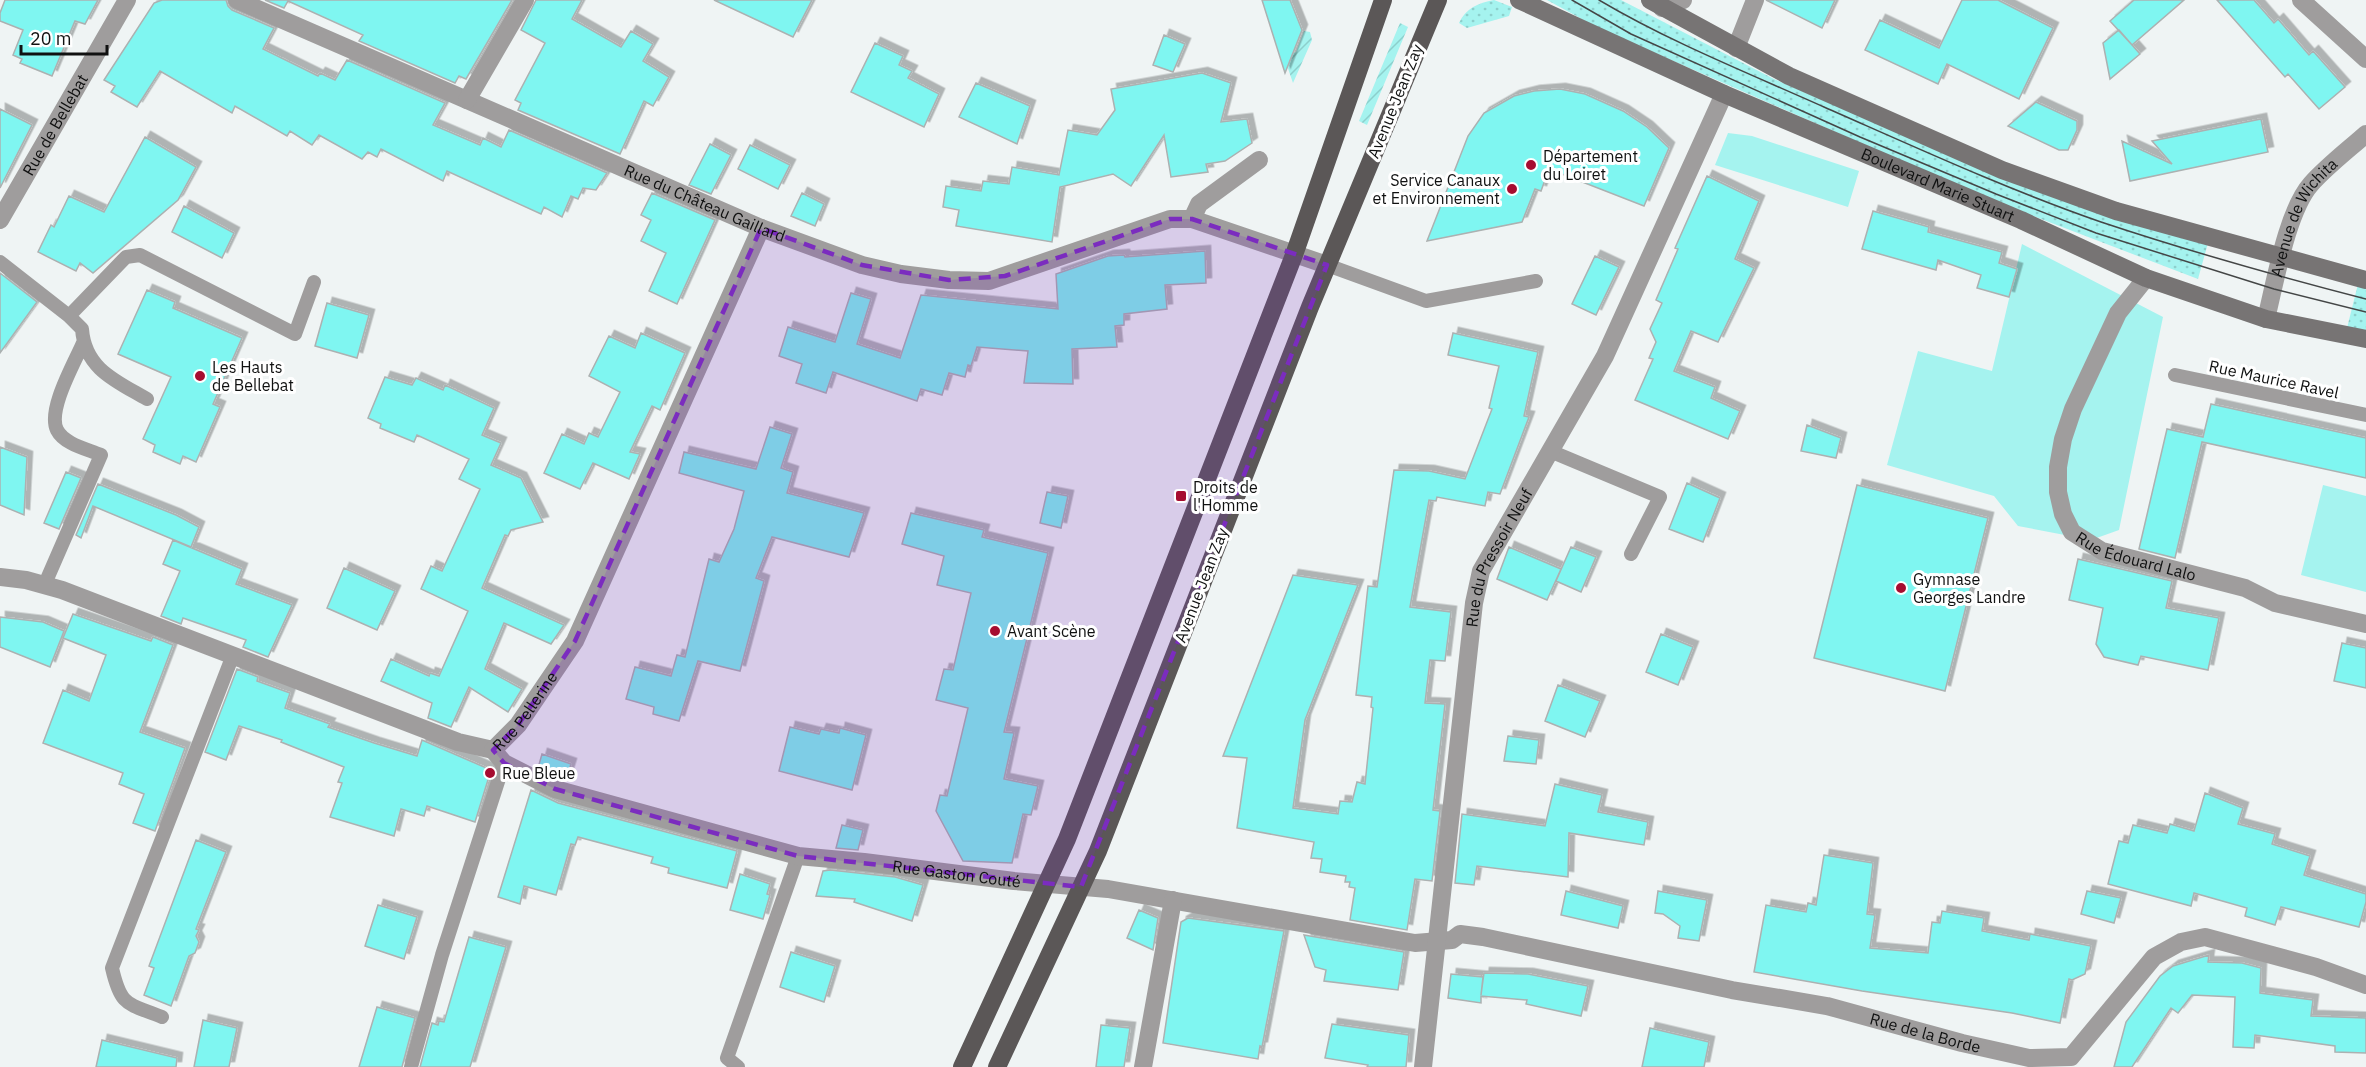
<svg xmlns="http://www.w3.org/2000/svg" width="2366" height="1067" font-family="'IBM Plex Sans',sans-serif">
	<style>
		.grass { fill: url(#grass-dots) }
		.park { fill: #a5f3ef }
		.garden { fill: url(#garden-furrows) }
		.building { fill: #7ff6f1; stroke: #acb1b1; stroke-width: 1.5; filter: url(#shadow) }
		.lines { fill: none; stroke-linecap: round; stroke-linejoin: round }
		.lane { stroke: #9f9d9d; stroke-width: 14 }
		.street { stroke: #9f9d9d; stroke-width: 18 }
		.secondary { stroke: #777474; stroke-width: 18 }
		.primary { stroke: #5b5757; stroke-width: 18 }
		.tram { stroke: #444646; stroke-width: 1.5 }
		.marked { fill: #7b2cbf; fill-opacity: 0.2; stroke: #7b2cbf; stroke-width: 4.5; stroke-dasharray: 12 8; stroke-linejoin: round }
		.poi-dot { fill: #a60c30; stroke: #fff; stroke-width: 2 }
		.labels { text-anchor: middle; stroke-width: 6; stroke-linejoin: round; paint-order: stroke }
		.street-label { font-size: 16px; fill: #101111; stroke: #fff }
		.poi-label { font-size: 16px; fill: #101111; stroke: #fff; text-anchor: start }
	</style>
	<defs>
		<pattern id="grass-dots" width="8" height="8" patternUnits="userSpaceOnUse" patternTransform="scale(1.5)"><rect width="8" height="8" fill="#a5f3ef"/><path d="M2 2h.1M6 6h.1" fill="none" stroke="#8dcfcc" stroke-width="1.8" stroke-linecap="round"/></pattern>
		<pattern id="garden-furrows" width="10" height="10" patternUnits="userSpaceOnUse" patternTransform="scale(1.5)"><rect width="10" height="10" fill="#a5f3ef"/><path d="M-1 1l2-2M0 10L10 0M9 11l2-2" fill="none" stroke="#8dcfcc"/></pattern>
		<filter id="shadow"><feDropShadow dx="5.5" dy="-5.5" stdDeviation="0" flood-color="#0004"/></filter>
	</defs>
	<rect width="100%" height="100%" fill="#eff4f4"/>
	<path class="grass" d="M1494,0l18,7 -3,9 -42,12 -8,-5c7,-15 19,-20 35,-23z
		M1547,0h74l153,79 220,95 214,69 -10,36 -212,-81 -340,-149 -55,-25z
		M2358,284l8,2v44l-19,-2z"/>
	<path class="park" d="M1728,133l24,3 107,35 -11,36 -133,-42z
		M2022,244l141,73 -44,213 -28,10 -73,-14 -24,-30 -107,-31 31,-114 74,20z
		M2323,485l43,11v96l-65,-17z"/>
	<path class="garden" d="M1400,23l8,4 -41,98 -8,-4z
		M1304,31l6,1 2,8 -19,43 -9,-26 12,-5z"/>
	<path class="building" d="M5,0h93l-13,24 -10,-3 -23,55 -32,-13 2,-4 -9,-4 10,-25 -23,-9v-8z
		M162,0h64l2,6 4,4 42,18 -11,21 55,27 2,-3 15,7 12,-20 98,43 -12,22 47,20 3,-7 18,9 8,-17 98,43 -11,17 -13,-2 -5,11 -7,-3 -9,21 -18,-10 -3,7 -94,-43 -4,10 -62,-32 -4,8 -9,-5 -6,7 -43,-24 -7,10 -22,-14 -3,5 -52,-30 -3,7 -72,-42 -23,36 -26,-15 4,-6 -11,-6 50,-77z
		M265,0h247l-46,79 -7,-3 -4,7 -96,-42 4,-6 -75,-34 -4,7z
		M536,0h46l-10,19 49,28 10,-16 22,13 -10,17 26,16 -16,29 -9,-5 -24,53 -102,-44 3,-7 -6,-3 30,-57 -24,-13z
		M714,0h98l-19,37z
		M1262,0h28l12,30 -17,43z
		M1766,0h69l-13,28z
		M1962,0h36l55,28 -34,71 -72,-35 -9,20 -73,-34 15,-30 59,28z
		M2134,0h50l-52,45 -22,-24z
		M2217,0h37l20,23 4,-4 31,36 4,-4 32,36 -26,22 -31,-35 -3,3z
		M2119,30l21,24 -30,25 -7,-36z
		M1164,35l21,9 -12,28 -20,-7z
		M875,43l28,13 -4,9 13,6 -4,7 31,16 -15,33 -73,-35z
		M1202,73l29,10 -10,39 26,-3 5,24 -27,18 -19,3 2,8 -37,5 -7,-42 -33,51 -18,-12 -53,13 -8,55 -96,-16 3,-16 -16,-3 3,-21 35,5 2,-10 26,3 3,-17 47,8 9,-45 29,5 18,-25 -4,-21z
		M976,83l54,23 -13,38 -58,-27z
		M1560,89l25,5 38,17 24,16 22,21 -25,58 -95,-37 -8,22 -6,-2 -13,33 -95,19 41,-105 16,-23 30,-17 20,-5z
		M2036,102l41,19v9l-9,20h-9l-51,-24z
		M0,109l32,16 -32,63z
		M2261,119l7,33 -138,29 -8,-40 50,23 -20,-23z
		M145,137l51,30 -18,33 -85,73 -13,-10 -4,8 -38,-19 13,-27 3,2 15,-31 35,16z
		M710,144l21,11 -20,39 -22,-9z
		M750,145l40,20 -12,24 -40,-20z
		M1707,176l52,25 -24,58 19,9 -36,74 -27,-11 -17,40 41,16 -4,11 29,13 -12,28 -93,-39 18,-41 -4,-1 7,-16 -6,-13 12,-26 -6,-3 22,-51 -3,-1z
		M652,193l63,27 -38,84 -28,-13 17,-38 -25,-12 10,-21 -10,-5z
		M802,193l22,11 -9,22 -24,-10z
		M184,206l50,27 -12,25 -50,-26z
		M1873,211l56,16 -1,5 74,20 -3,11 18,6 -8,28 -32,-9 4,-13 -43,-15 -2,10 -74,-21z
		M1205,251l1,32 -41,2 2,24 -43,5v11l-9,1 2,21 -45,2 1,35 -49,-1 4,-32 -51,-4 -6,19 -3,-1 -3,12 -16,-4 -7,22 -21,-6 -4,12 -84,-29 -7,21 -30,-10 6,-19 -23,-8 9,-29 47,15 16,-49 20,6 -14,45 43,14 21,-63 137,14 -2,-35 52,-18 16,-1 1,2z
		M1595,256l24,11 -23,48 -24,-11z
		M0,273l37,29 -37,51z
		M147,290l28,12 -2,6 69,30 -29,66 7,3 -24,55 -13,-6 -3,8 -27,-12 2,-7 -12,-6 28,-62 -53,-23z
		M327,303l42,12 -12,43 -42,-12z
		M641,333l44,20 -25,57 -8,-4 -22,46 10,2 -11,25 -36,-16 -13,26 -36,-16 18,-39 22,10 5,-11 9,4 22,-45 -31,-16 20,-40 26,12z
		M1453,333l85,19 -14,64 5,1 -29,77 -12,-2 -3,14 -48,-9 -1,4 -7,-1 -19,107 41,5 -6,49 -15,-1 -5,43 20,1 -12,106 7,1 -8,70 -17,-2 -8,51 -57,-10 5,-32 -6,-1 1,-5h-5l1,-6 -26,-4 2,-13 -11,-1 3,-16 -77,-14 10,-70 -24,-2 70,-181 65,10 -53,135 -12,88 45,6 2,-13 12,1 5,-20 8,2 8,-76 -2,-1 1,-10 -16,-2 12,-109 9,1 17,-117 35,1 36,8 27,-70 -3,-1 10,-42 -51,-11z
		M385,377l27,8 4,-7 27,12 2,-5 49,23 -12,27 19,8 -10,22 30,13 22,44 -32,8 -3,6 -3,-1 -23,53 82,37 -13,19 -47,-21 -19,46 37,20 -14,23 -39,-25 -18,40 -23,-9 4,-15 -51,-22 10,-22 38,17 1,-3 9,3 29,-65 -47,-22 10,-23 11,5 38,-82 -21,-10 10,-20 -52,-24 -3,7 -34,-14 1,-4 -13,-6z
		M2211,404l155,34v40l-164,-36 -27,116 -36,-9 28,-120 36,8z
		M1807,425l34,13 -5,20 -35,-7z
		M770,427l22,7 -11,34 12,4 -6,21 77,20 -15,44 -77,-20 -16,41 8,3 -24,90 -42,-10 -19,60 -26,-7 1,-7 -28,-8 9,-32 36,9 6,-21 8,2 24,-98 10,3 15,-33 10,-38 -65,-18 5,-21 72,17z
		M0,447l27,10 -3,58 -24,-10z
		M66,472l15,6 -22,51 -15,-6z
		M1687,483l33,15 -17,44 -34,-13z
		M98,484l78,31 23,12 -8,20 -98,-41 -12,32 -5,-3z
		M1857,485l131,33 -43,173 -131,-33z
		M1047,492l21,4 -7,32 -21,-5z
		M911,513l73,17 -2,7 66,16 -44,179 10,1 -10,46 34,7 -7,29 -8,-1 -11,49 -49,-2 -27,-50 4,-16 7,1 21,-88 -32,-8 8,-31 9,1 18,-77 -34,-8 7,-29 -42,-12z
		M173,540l69,29 -6,15 56,21 -24,52 -25,-10 3,-7 -63,-22 -2,6 -20,-8 19,-45 -17,-7z
		M1509,547l52,22 -14,31 -50,-21z
		M1571,547l25,10 -15,35 -25,-11z
		M2078,559l94,22 -6,27 53,10 -11,52 -67,-14 -3,9 -34,-8 -8,-13 7,-36 -34,-8z
		M344,568l51,23 -18,39 -50,-22z
		M73,614l78,27 2,-4 20,8 -33,87 45,16 -30,83 -22,-8 11,-29 -25,-10 4,-11 -80,-30 20,-53 26,11 17,-46 -43,-17z
		M0,617l43,5 21,9 -14,36 -50,-20z
		M1661,634l32,13 -15,38 -32,-13z
		M2342,643l24,5v40l-32,-7z
		M237,669l21,8 -1,4 33,12 -5,15 45,16 -2,3 46,16 43,13 5,-16 69,30 -16,52 -48,-16 -3,10 -23,-7 -7,27 -64,-19 12,-34 -4,-1 6,-15 -63,-25 1,-2 -43,-14 -13,34 -21,-8z
		M1558,685l42,16 -15,36 -40,-16z
		M790,727l29,7 2,-5 18,4 1,-5 26,7 -14,55 -73,-19z
		M1508,736l31,4 -3,24 -32,-3z
		M542,754l29,10 -5,16 -28,-12z
		M1555,784l47,11 -4,17 50,10 -4,23 -75,-12 -1,44 -91,-11 -3,19 -19,-2 7,-69 83,12z
		M531,790l27,13 179,48 -10,37 -59,-15 1,-5 -18,-5 2,-6 -75,-20 -3,8 -4,-1 -15,51 -32,-9 -4,18 -22,-7z
		M2205,793l38,15 -5,16 37,10 -3,10 38,12 -6,19 62,19v8l-7,25 -78,-20 -6,18 -30,-9 2,-8 -53,-15 -3,13 -83,-22 11,-43 9,2 5,-18 34,8 3,-9 24,7z
		M842,825l21,5 -5,20 -22,-2z
		M196,840l30,12 -30,77 3,1 -3,6 3,6 -4,11 -6,3 -18,50 -27,-11 10,-27 -5,-2z
		M1824,855l49,8 -6,51 8,1 -5,33 58,5 4,-31 8,1 2,-12 42,7 -2,13 47,9 1,-6 61,12 -6,28 -13,6 -3,-1 -9,44 -48,-10 -150,-22 -108,-19 12,-67 40,7 2,-9 8,2z
		M830,870l65,7 28,8 -11,36 -58,-19 1,-3 -39,-3 7,-25z
		M740,874l30,10 -3,10 3,1 -7,24 -33,-9z
		M1566,891l57,15 -5,22 -57,-13z
		M1658,891l49,9 -8,41 -21,-3 2,-12 -17,-12 -8,-1z
		M2087,891l34,7 -7,25 -33,-9z
		M378,905l39,12 -13,42 -39,-13z
		M1139,910l19,8 -5,32 -26,-12z
		M1188,918l96,13 -22,116 -2,-1 -2,13 -95,-16 18,-121z
		M1304,935l100,17 -6,38 -74,-9 2,-11 -11,-3z
		M469,937l37,10 -36,120h-50l12,-44 6,2 1,-4 5,1z
		M791,952l44,14 -11,36 -44,-15z
		M2209,955l-1,7 34,1 19,5 -1,25 53,7 -2,16 55,2v35l-31,-1v-6l-80,-11 -1,13 -21,-1 2,-50 -43,-2 -14,18 -7,-5 -39,59h-18l12,-45 34,-46 13,-10z
		M1484,973l44,1 60,12 -7,30 -55,-12 1,-4 -46,-4v7l-33,-5 3,-24 32,3 -2,18z
		M377,1007l38,11 -13,49h-43z
		M203,1020l34,8 -8,39h-35z
		M1332,1024l77,11 -3,32h-39l1,-2 -43,-7z
		M1101,1025l29,3 -6,39h-28z
		M1650,1028l59,14 -5,25h-62z
		M102,1040l75,18 -1,9h-80z"/>
	<g class="lines">
		<path class="lane" d="M0,262l69,54 13,13c3,40 34,52 65,70
			M1327,265l99,36 110,-20
			M69,316l57,-59 14,-2 155,79 19,-52
			M2175,375l191,40
			M1550,451l110,46 -29,57
			M44,586l57,-131c-14,-6 -37,-11 -44,-25 -10,-20 18,-68 26,-87
			M162,1017c-35,-14 -41,-10 -50,-49l121,-313
			M411,1067l31,-112 62,-192
			M738,1067l-11,-9 71,-202"/>
		<g class="street">
			<path id="s1" d="M237,0l524,228 101,37 39,9 48,6 40,1 181,-62h22l135,46"/>
			<path d="M2301,0l65,59"/>
			<path d="M1662,8l21,-8"/>
			<path d="M1736,48l19,-48"/>
			<path d="M467,100l58,-100"/>
			<path d="M1192,219l7,-15 60,-44"/>
			<path id="s2" d="M0,220l127,-220"/>
			<path id="s3" d="M2146,278l-28,35 -45,96 -10,30 -5,28v25l5,22 9,18 30,19 143,37 30,15 91,21"/>
			<path id="s4" d="M2266,319c9,-36 21,-108 45,-135 16,-18 37,-34 55,-50"/>
			<path id="s5" d="M0,577l26,3 36,10 396,152 35,8 25,-25 57,-84 186,-413"/>
			<path id="s6" d="M493,750l11,13 51,26 243,67 66,6 150,19 94,8 307,54 37,-3 8,-6 23,3 249,53 95,16 135,37 67,15 42,-1 83,-100 27,-15 24,-5 111,30 50,18"/>
			<path d="M1143,1067l30,-167"/>
			<path id="s7" d="M1423,1067l51,-464 7,-32 124,-215 119,-262"/>
		</g>
		<g class="secondary">
			<path id="s8" d="M1519,0l205,94 297,126 125,58 120,41 100,20"/>
			<path d="M1650,0l139,76 213,94 114,41 250,69"/>
		</g>
		<path class="primary" d="M962,1067l105,-228 227,-584 89,-255
			M997,1067l101,-216 212,-544 128,-307"/>
		<path class="tram" d="M1572,0l59,34 229,103 136,57 100,39 178,56 92,23
			M1599,0c71,42 149,73 225,107 91,40 182,82 277,115 87,29 176,54 265,77"/>
	</g>
	<path class="marked" d="M1170,219h22l135,46 -246,622 -283,-31 -243,-67 -51,-26 -11,-13 25,-25 57,-84 186,-413 101,37 87,15 56,-4z"/>
	<g class="poi-dot">
		<circle cx="1531" cy="165" r="6"/>
		<circle cx="1512" cy="189" r="6"/>
		<circle cx="200" cy="376" r="6"/>
		<rect x="1175" y="490" width="12" height="12" rx="3"/>
		<circle cx="1901" cy="588" r="6"/>
		<circle cx="995" cy="631" r="6"/>
		<circle cx="490" cy="773" r="6"/>
	</g>
	<g class="labels">
		<g class="street-label">
			<text transform="translate(1395 101) rotate(-68)" y="6">Avenue Jean Zay</text>
			<text dy="6" stroke="none"><textPath href="#s2" startOffset="110">Rue de Bellebat</textPath></text>
			<text dy="6" stroke="none"><textPath href="#s8" startOffset="458">Boulevard Marie Stuart</textPath></text>
			<text dy="6" stroke="none"><textPath href="#s1" startOffset="510">Rue du Château Gaillard</textPath></text>
			<text dy="6" stroke="none"><textPath href="#s4" startOffset="110">Avenue de Wichita</textPath></text>
			<text transform="translate(2274 379) rotate(12)" y="6">Rue Maurice Ravel</text>
			<text dy="6" stroke="none"><textPath href="#s3" startOffset="348">Rue Édouard Lalo</textPath></text>
			<text dy="6" stroke="none"><textPath href="#s7" startOffset="518">Rue du Pressoir Neuf</textPath></text>
			<text transform="translate(1201 585) rotate(-69)" y="6">Avenue Jean Zay</text>
			<text dy="6" stroke="none"><textPath href="#s5" startOffset="574">Rue Pellerine</textPath></text>
			<text dy="6" stroke="none"><textPath href="#s6" startOffset="486">Rue Gaston Couté</textPath></text>
			<text dy="6" stroke="none"><textPath href="#s6" startOffset="1473">Rue de la Borde</textPath></text>
		</g>
		<g class="poi-label">
			<text x="1543" y="162">Département<tspan x="1543" dy="18">du Loiret</tspan></text>
			<text x="1500" y="186" text-anchor="end">Service Canaux<tspan x="1500" dy="18">et Environnement</tspan></text>
			<text x="212" y="373">Les Hauts<tspan x="212" dy="18">de Bellebat</tspan></text>
			<text x="1193" y="493">Droits de<tspan x="1193" dy="18">l'Homme</tspan></text>
			<text x="1913" y="585">Gymnase<tspan x="1913" dy="18">Georges Landre</tspan></text>
			<text x="1007" y="637">Avant Scène</text>
			<text x="502" y="779">Rue Bleue</text>
		</g>
	</g>
	<path d="M21 45v9h86v-9" fill="none" stroke="#101111" stroke-width="3"/>
	<text x="30" y="45" font-size="18" fill="#101111" stroke="#ffffff" stroke-width="4.5" paint-order="stroke">20 m</text>
</svg>
